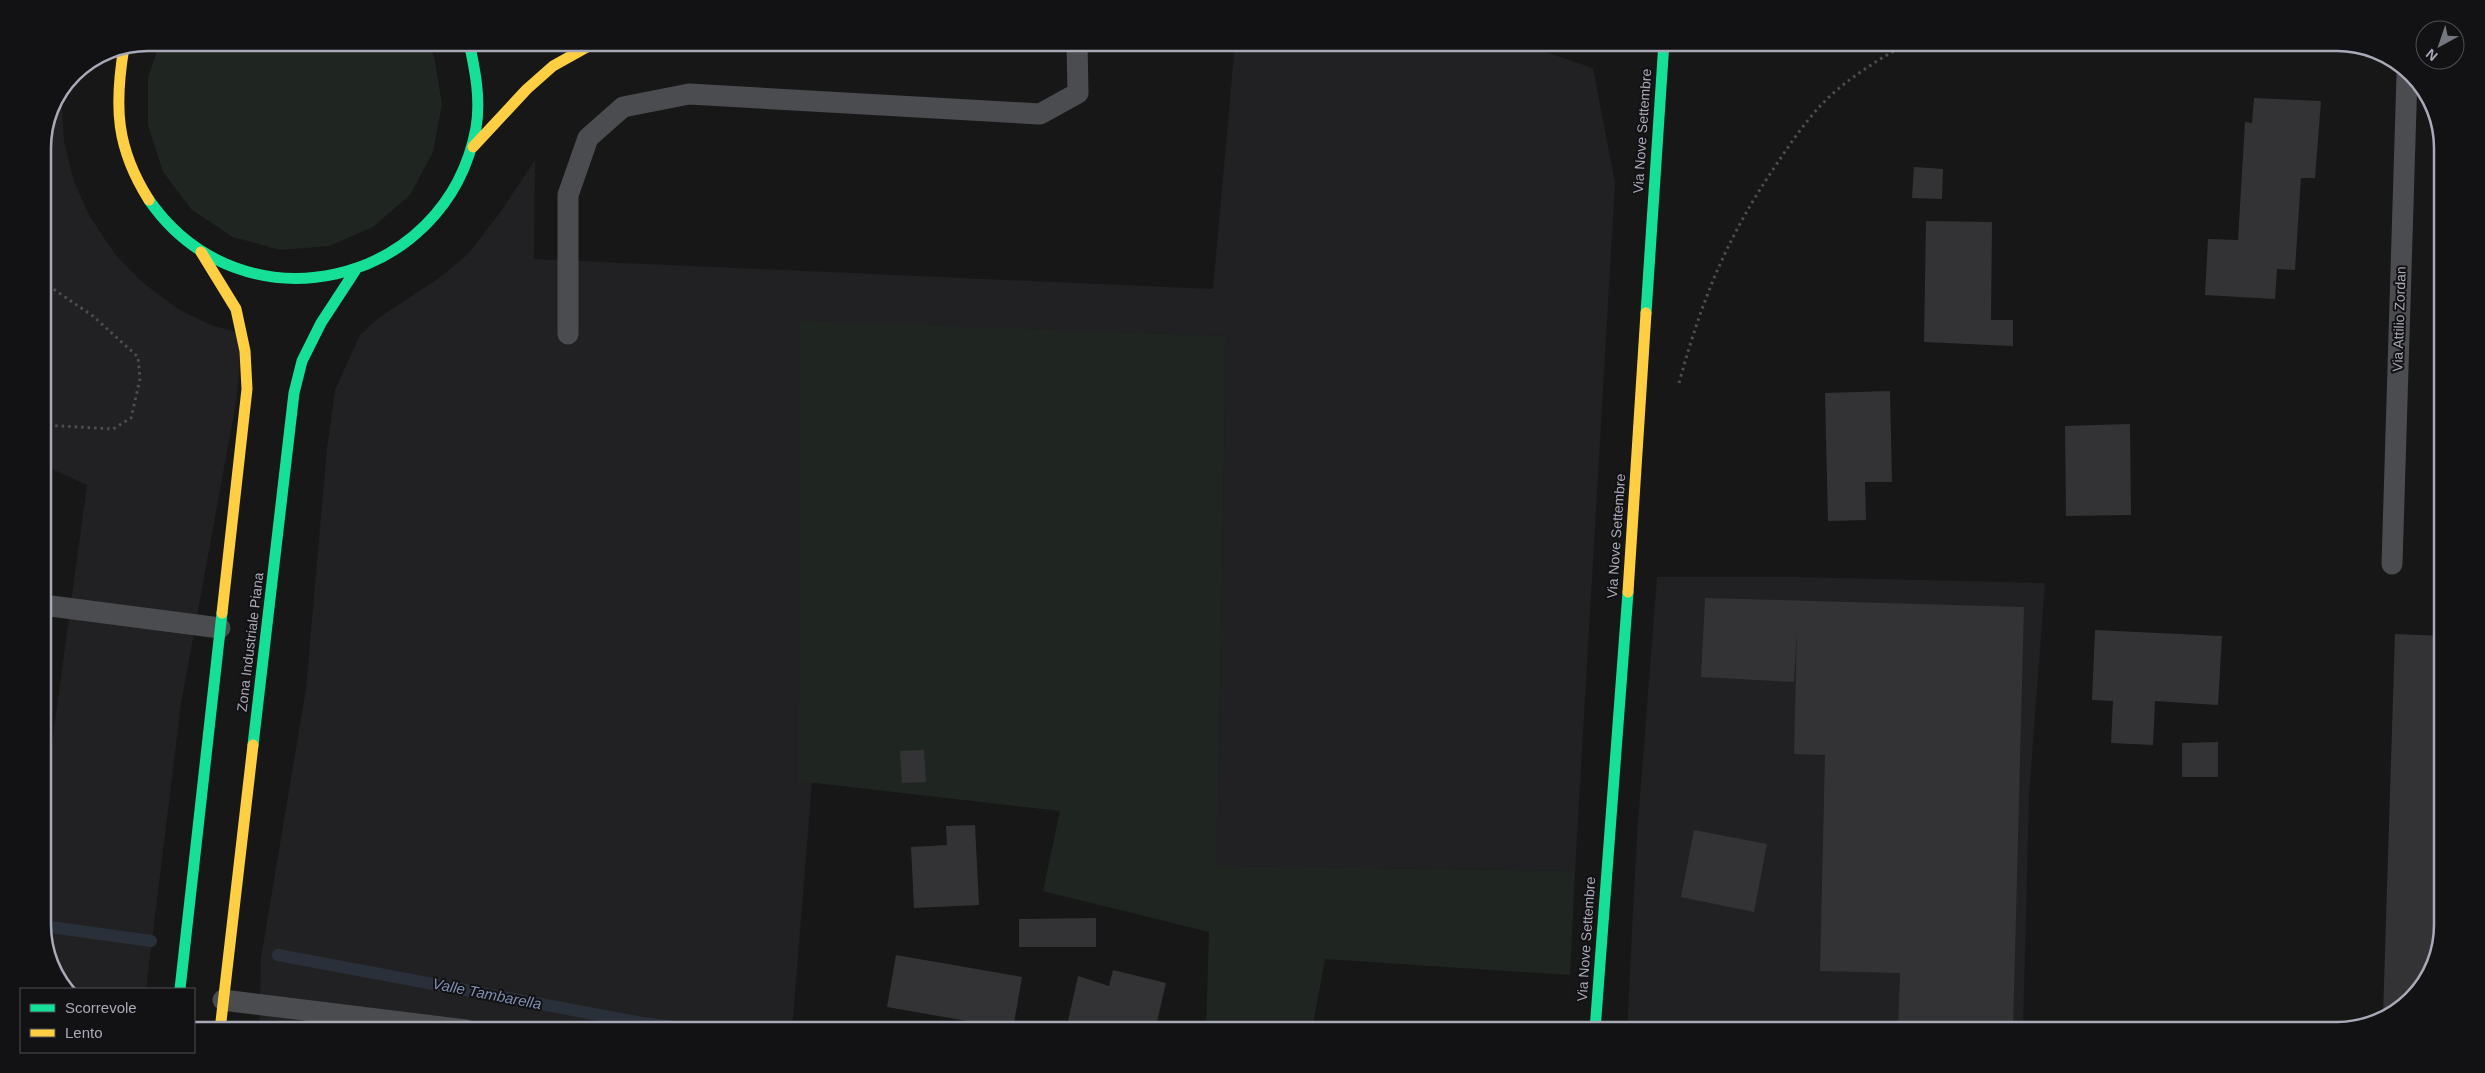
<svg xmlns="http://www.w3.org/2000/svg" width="2485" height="1073" font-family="Helvetica,sans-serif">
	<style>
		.built { fill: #212123 }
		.green { fill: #1f2621 }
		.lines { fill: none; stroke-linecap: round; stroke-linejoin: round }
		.stream { stroke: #2a3039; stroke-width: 12 }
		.building { fill: #333335 }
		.path { stroke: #4d4d52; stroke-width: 3; stroke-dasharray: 2.5 4; stroke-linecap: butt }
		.lane { stroke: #4b4c50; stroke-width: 21 }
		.fast { stroke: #16e098; stroke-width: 11 }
		.slow { stroke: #ffcf43; stroke-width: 11 }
		.labels { text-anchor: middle; stroke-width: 4; stroke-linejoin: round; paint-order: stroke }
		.street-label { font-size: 14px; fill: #a8aab8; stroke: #121113 }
		.water-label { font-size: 15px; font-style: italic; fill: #7f8fb3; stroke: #121113 }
		.rim { fill: none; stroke: #a8aab8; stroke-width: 2.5 }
	</style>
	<rect width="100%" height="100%" fill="#171717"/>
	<path class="built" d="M1235,43h284l74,25 22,115 -40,688 -358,-5 9,-530 -427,-14 -1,458 14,2 -20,248h-533l2,-72 45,-269 21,-241 8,-58 25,-55 20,-18 59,-39 29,-24 31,-40 36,-54 -1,99 679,30z
		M61,92l3,50 10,40 16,35 25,37 27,28 36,27 35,17 29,7 -5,64 -56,307 -35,285h-81l-22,-57v-122l44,-325 -44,-20v-323l8,-34z
		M1657,577h141l247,6 -16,213 -6,234h-396l10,-195z"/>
	<path class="green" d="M160,43h267l7,13 8,48 -9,48 -23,43 -37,32 -44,19 -49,4 -47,-13 -41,-27 -29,-38 -15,-47v-48z
		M799,321l427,15 -9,530 358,5 -5,104 -245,-16 -13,71h-106l3,-98 -166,-41 17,-80 -262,-30z"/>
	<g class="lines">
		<path class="stream" d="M43,926l108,15
			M278,955l364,68 54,7"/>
	</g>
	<path class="building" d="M2254,98l67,3 -6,77h-14l-6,92 -18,-1 -2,30 -70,-4 3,-56 30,1 7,-118 7,1z
		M1914,167l29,2 -1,30 -30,-1z
		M1926,221l66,1 -1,98h22v26l-89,-4z
		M1890,391l2,91h-27l1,38 -38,1 -3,-128z
		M2130,424l1,91 -65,1 -1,-90z
		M1705,598l319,9 -11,423h-115l2,-57 -80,-2 5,-216 -31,-1 3,-125 -3,53 -93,-5z
		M2095,630l127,6 -4,69 -63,-4 -2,44 -42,-2 2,-42 -21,-1z
		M2395,634l47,2v289l-7,40 -39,48 -13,3z
		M2218,742v35h-36v-34z
		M924,750l2,32 -24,1 -2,-32z
		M975,825l4,80 -65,3 -3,-61 36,-2 -1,-19z
		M1694,830l73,14 -13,68 -73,-15z
		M1096,918v29h-77v-28z
		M896,955l126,22 -9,52 -126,-22z
		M1113,970l53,13 -11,47h-89l12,-54 31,10z"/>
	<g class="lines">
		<path class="path" d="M43,282l50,34 45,41 2,22 -9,39 -18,11 -70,-4
			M1679,383c23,-84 48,-146 97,-218 14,-21 29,-43 46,-61 24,-25 56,-44 87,-62"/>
		<path class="lane" d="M568,334v-139l20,-57 35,-31 66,-13 351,20 38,-21 -1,-51
			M2392,564l15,-489
			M43,605l177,23
			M223,1000l243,30"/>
		<path class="fast" d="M149,200c93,134 297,87 327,-72 5,-29 -1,-58 -7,-86
			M1646,313l18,-271
			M253,745l41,-352 8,-32 19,-38 34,-52
			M180,989l42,-376
			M1595,1030l33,-438"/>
		<path class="slow" d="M124,47c-10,60 -8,101 25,153
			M473,147l54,-58 26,-23 43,-24
			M201,252l35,57 9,42 2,38 -25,224
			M1628,592l18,-279
			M220,1030l33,-285"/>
	</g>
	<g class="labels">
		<g class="street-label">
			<text transform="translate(1642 131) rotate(-86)" y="5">Via Nove Settembre</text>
			<text transform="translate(2399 319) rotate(-88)" y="5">Via Attilio Zordan</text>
			<text transform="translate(1616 536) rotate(-86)" y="5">Via Nove Settembre</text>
			<text transform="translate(250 642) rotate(-83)" y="5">Zona Industriale Piana</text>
			<text transform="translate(1586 939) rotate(-86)" y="5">Via Nove Settembre</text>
		</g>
		<g class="water-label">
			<text transform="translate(487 994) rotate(11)" y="5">Valle Tambarella</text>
		</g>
	</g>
	<path d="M0 0H2485V1073H0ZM148 51H2337A97 97 0 0 1 2434 148V925A97 97 0 0 1 2337 1022H148A97 97 0 0 1 51 925V148A97 97 0 0 1 148 51Z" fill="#121113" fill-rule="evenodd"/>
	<path class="rim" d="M148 51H2337A97 97 0 0 1 2434 148V925A97 97 0 0 1 2337 1022H148A97 97 0 0 1 51 925V148A97 97 0 0 1 148 51Z"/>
	<rect x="20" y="988" width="175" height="65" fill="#121113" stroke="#4e4e55"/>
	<rect x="30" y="1004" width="25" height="8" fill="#16e098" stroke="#4e4e55"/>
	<text x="65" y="1013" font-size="15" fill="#a8aab8">Scorrevole</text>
	<rect x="30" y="1029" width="25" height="8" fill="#ffcf43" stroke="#4e4e55"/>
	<text x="65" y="1038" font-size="15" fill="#a8aab8">Lento</text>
	<g transform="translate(2440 45) rotate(220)"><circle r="24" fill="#121113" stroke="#4e4e55"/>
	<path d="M0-4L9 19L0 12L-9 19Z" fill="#757780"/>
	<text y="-8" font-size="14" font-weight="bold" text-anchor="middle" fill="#a8aab8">N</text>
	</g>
</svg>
